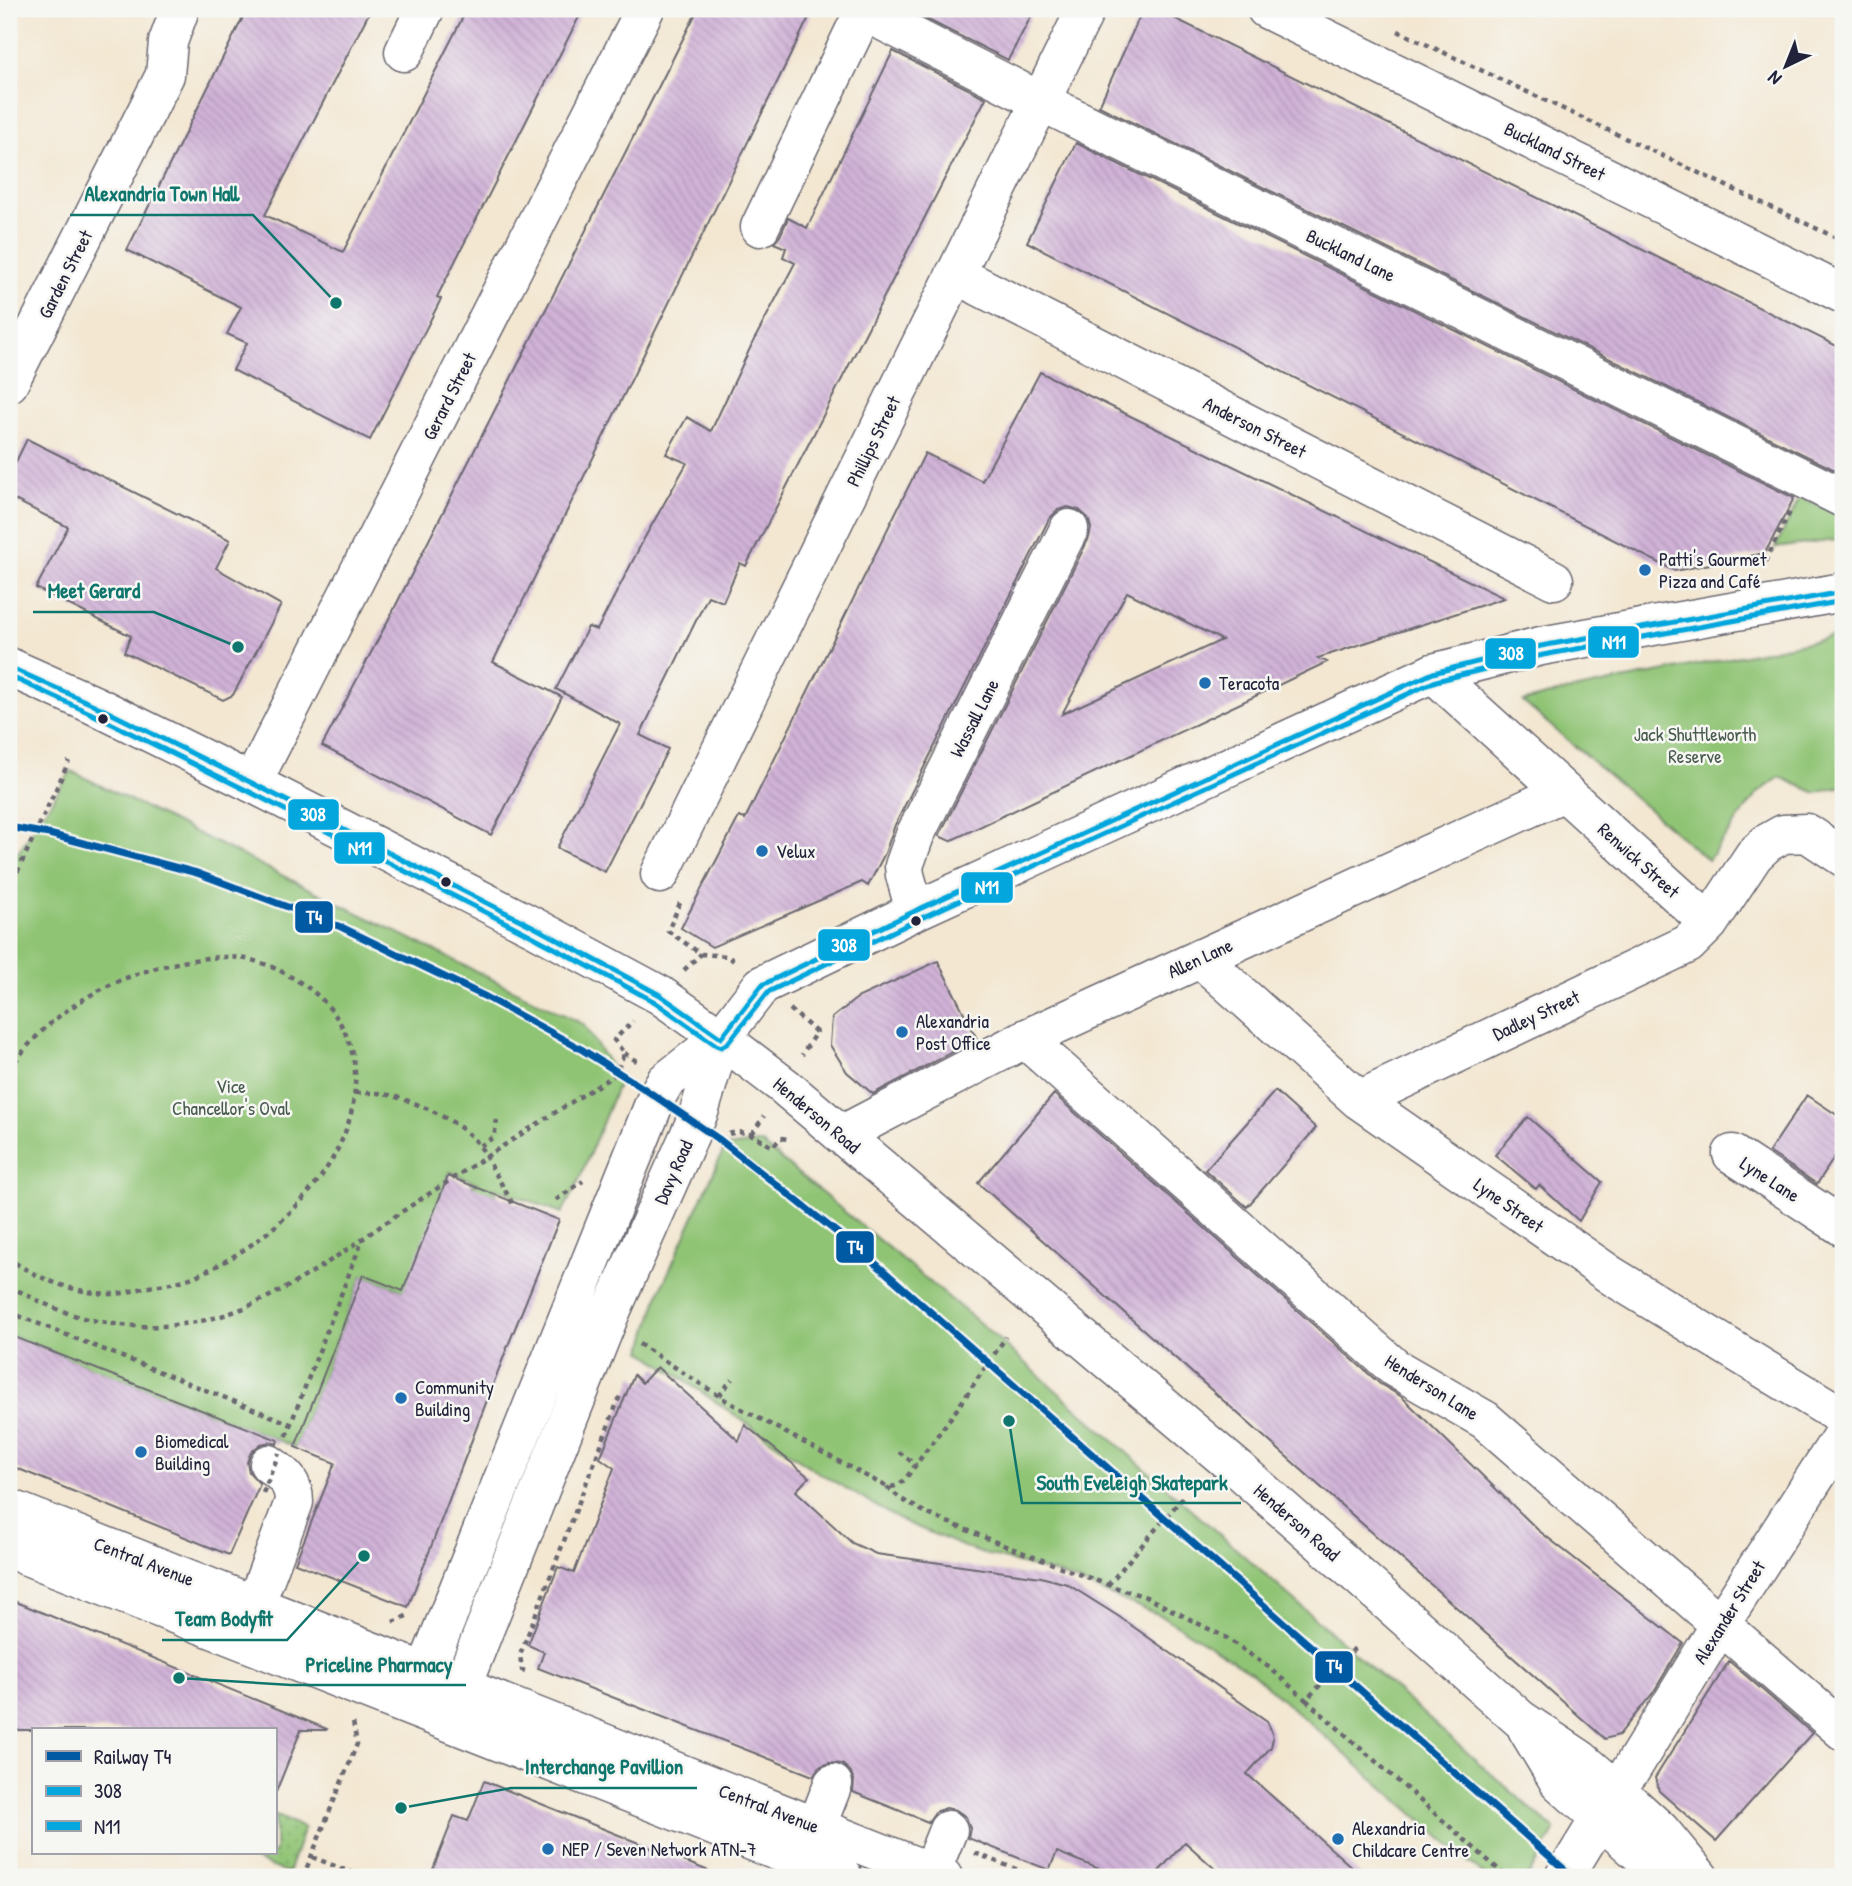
<svg xmlns="http://www.w3.org/2000/svg" width="1852" height="1886" font-family="'Patrick Hand',sans-serif">
	<style>
		.grass { fill: url(#grass-dots); stroke: #597358; stroke-width: 2 }
		.park { fill: #90c475; stroke: #597358; stroke-width: 2; fill-rule: evenodd }
		.building { fill: url(#building-back-hatch); fill-rule: evenodd }
		.lines { fill: none; stroke-linecap: round; stroke-linejoin: round }
		.minor-casing { stroke: #6b6770; stroke-width: 41 }
		.major-casing { stroke: #6b6770; stroke-width: 41 }
		.path { stroke: #6b6770; stroke-width: 4.5; stroke-dasharray: 5 5; stroke-linecap: butt }
		.minor { stroke: #fff; stroke-width: 38 }
		.major { stroke: #fff; stroke-width: 38 }
		.path-bridge { stroke: #6b6770; stroke-width: 4.5; stroke-dasharray: 5 5; stroke-linecap: butt }
		.bus-1-casing { stroke: #f6f6f2; stroke-width: 10 }
		.bus-2-casing { stroke: #f6f6f2; stroke-width: 10 }
		.bus-1 { stroke: #03a6dd; stroke-width: 5 }
		.bus-2 { stroke: #03a6dd; stroke-width: 5 }
		.rail-1-casing { stroke: #f6f6f2; stroke-width: 12 }
		.rail-1 { stroke: #005aa3; stroke-width: 7 }
		.poi-dot { fill: #1f6fb2; stroke: #f6f6f2; stroke-width: 2.5 }
		.bus-dot { fill: #22223b; stroke: #f6f6f2; stroke-width: 2.5 }
		.labels { text-anchor: middle; stroke-width: 5; stroke-linejoin: round; paint-order: stroke }
		.street-label { font-size: 19px; fill: #22223b; stroke: #f6f6f2 }
		.poi-label { font-size: 19px; fill: #22223b; stroke: #f6f6f2; text-anchor: start }
		.park-label { font-size: 19px; fill: #485b4f; stroke: #f6f6f2 }
		.leader { fill: none; stroke: #0f766e; stroke-width: 2.5 }
		.callout-dot { fill: #0f766e; stroke: #f6f6f2; stroke-width: 2.5 }
		.callout-label { font-size: 21px; text-anchor: middle; font-weight: bold; fill: #0f766e; stroke: #f6f6f2; stroke-width: 5; stroke-linejoin: round; paint-order: stroke }
		.line-badge { stroke: #f6f6f2; stroke-width: 2.5 }
		.badge-label { font-size: 19px; text-anchor: middle; font-weight: bold; fill: #fff }
	</style>
	<defs>
		<pattern id="grass-dots" width="8" height="8" patternUnits="userSpaceOnUse" patternTransform="scale(1.75)"><rect width="8" height="8" fill="#90c475"/><path d="M2 2h.1M6 6h.1" fill="none" stroke="#7ca866" stroke-width="1.8" stroke-linecap="round"/></pattern>
		<pattern id="building-back-hatch" width="6" height="6" patternUnits="userSpaceOnUse" patternTransform="scale(1.75)"><rect width="6" height="6" fill="#d0b2d7"/><path d="M-1 5l2 2M0 0l6 6M5-1l2 2" fill="none" stroke="#b299b9"/></pattern>
	</defs>
	<rect width="100%" height="100%" fill="#f6f6f2"/>
	<filter id="ink" filterUnits="userSpaceOnUse"><feTurbulence type="fractalNoise" baseFrequency=".0143" numOctaves="2"/><feDisplacementMap in="SourceGraphic" scale="14" xChannelSelector="R" yChannelSelector="G"/><feConvolveMatrix kernelMatrix="1 2 1 2 8 2 1 2 1" color-interpolation-filters="sRGB"/></filter>
	<filter id="wash" filterUnits="userSpaceOnUse"><feTurbulence type="fractalNoise" baseFrequency=".00686" numOctaves="4" result="noise"/><feDisplacementMap in="SourceGraphic" scale="28" xChannelSelector="R" yChannelSelector="G"/><feGaussianBlur stdDeviation="1.57" result="paint"/><feColorMatrix in="noise" values="0 0 0 0 0 0 0 0 0 0 0 0 0 0 0 0 0 1.4 0 .05"/><feComposite in="paint" operator="in"/></filter>
	<g filter="url(#wash)">
		<rect width="100%" height="100%" fill="#f3e7d2"/>
		<path class="grass" d="M275,1815l29,13 -16,45 -38,-15 2,-5h23z"/>
		<path class="park" d="M1800,497l43,20v22l-68,9z
			M1843,635v151l-27,7 -36,-16 -22,16 -50,67 -185,-158 30,-8z
			M71,771l512,253 37,56 -41,100 -17,33 -70,-26 7,13 -96,91 -40,-16 -68,172 -286,-112v-469zM450,1172l27,11 -38,18z
			M761,1143l221,182 573,505 -27,47h-42l-235,-205 -87,-55 -103,-42 -87,-24 -74,-31 -84,-49 -174,-120 18,-60 65,-144z"/>
		<g id="blocks">
			<path class="building" d="M247,9h124l-106,206 78,37 124,-243h116l-146,288 4,2 -71,141 -137,-70 14,-27 -20,-9 14,-27 -114,-57z
				M698,9h115l-320,653 69,35 -71,138 -169,-89 72,-137z
				M914,9h121l-27,51 -96,-48z
				M1143,9h13l687,340v125l-744,-368z
				M893,51l93,47 -240,468 -6,-3 -17,39 -15,-6 -68,139 28,14 -63,123 -48,-24 63,-124 -64,-35 32,-62 9,3 48,-93 42,-74 -21,-9 21,-37 24,14 42,-89 42,-79 -12,-6 3,-9 -12,-5 6,-7 8,-18 19,10z
				M1076,143l718,355 -29,55 -90,18 -648,-329z
				M1040,372l464,226 -186,60 9,4 -377,179 -11,-5 150,-298 2,-10 -3,-10 -9,-8 -11,-3 -10,3 -9,9 -154,306 -10,28 -17,33 -6,-4 -150,65 -31,-19 58,-111 6,2 180,-366 57,28zM1127,592l95,48 -160,74z
				M27,439l203,101 -14,28 65,37 -48,90 -10,5 -99,-48 7,-16 -95,-48 32,-61 -59,-30v-21z
				M938,961l39,78 -104,55 -26,-22 -17,-27 2,-27 25,-20z
				M1275,1091l41,37 -69,79 -42,-37z
				M1054,1094l326,290 22,13 136,133 145,113 -30,50 -34,42 -14,4 -627,-556z
				M1807,1095l36,24v25l-26,40 -48,-32z
				M1528,1117l74,65 -23,39 -40,-36 -3,4 -41,-34z
				M448,1176l111,44 -52,128 -99,259 -113,-44 40,-100 -40,-16 68,-172 40,16z
				M9,1335l269,105 -1,4 -6,-2 -10,2 -10,8 -4,10 2,10 11,12 -31,71 -220,-90z
				M657,1367l82,74 6,-16 64,52 -13,14 56,52 24,11 165,23 26,7 51,32 149,105 4,9 2,8 -2,9 -24,27 116,103h-139l-39,-35 -31,35h-35l-62,-25 -8,18 -81,-32 2,-10 -4,-11 -10,-7 -10,-2 -11,4 -7,10 -75,-30 1,-12 -4,-9 -8,-7 -13,-1 -10,4 -6,9 -275,-108 6,-16 -16,-7 30,-78 16,6 40,-105 -14,-10 34,-83 8,8z
				M9,1599l318,130 -1,1h-25l-25,62h-1v-62h-266z
				M1729,1661l83,72 -96,108 -57,-50 -4,-13z
				M484,1781l237,95v1h-291l24,-61 14,5z"/>
		</g>
	</g>
	<g filter="url(#ink)">
		<use href="#blocks" fill-opacity="0" stroke="#6b6770" stroke-width="2"/>
		<g class="lines">
			<defs>
				<path id="minor" d="M859,9l181,92 803,397
					M1266,9l577,285
					M404,52l21,-43
					M760,227l104,-216
					M955,274l599,306
					M9,383l156,-308 3,-33 12,-33
					M1433,673l276,250 45,-68 13,-12 16,-9 24,-1 36,24
					M252,783l393,-774
					M660,874l426,-865
					M915,911l-10,-36 -1,-9 11,-31 154,-306
					M1200,958l159,142 253,176 231,141
					M721,1038l63,48 457,386 279,247 60,40 35,30 46,42 38,46
					M1025,1039l370,329 90,52 358,311
					M1359,1100l329,-156 21,-21
					M841,1135l184,-96 539,-247
					M1732,1154l111,73
					M9,1508l934,369
					M9,1549l834,328
					M246,1629l48,-127c0,-20 -10,-27 -25,-38
					M416,1695l242,-601 7,-12 56,-44
					M452,1711l158,-397 83,-187 7,-18 21,-71
					M1527,1729l32,53 81,72 46,23
					M1615,1789l16,-19 89,-145 123,-191
					M807,1851l26,-67
					M929,1877l19,-47
					M1564,1877l36,-59"/>
				<path id="major" d="M9,667l85,38 158,78 282,144 126,68 61,43 41,-53 153,-74 518,-238 108,-27 302,-54"/>
			</defs>
			<use href="#minor" class="minor-casing"/>
			<use href="#major" class="major-casing"/>
			<path class="path" d="M1398,31l445,210
				M1765,562l25,-50
				M9,890l60,-129
				M680,903l-12,28 33,23 27,2 7,6
				M684,970l17,-16
				M790,1009l26,23 -14,23
				M624,1053l14,9
				M9,1070c43,-63 111,-99 185,-110 45,-8 72,0 110,25 26,17 45,45 50,77 13,95 -82,184 -164,216 -13,5 -28,6 -41,9 -12,2 -25,7 -37,7 -39,-1 -71,-14 -103,-35
				M356,1093c7,0 15,0 22,0 30,4 84,28 102,53l35,62
				M729,1134c17,-6 29,4 43,13l9,-9 8,1
				M752,1134l12,-18
				M480,1146l14,-9 3,-17
				M556,1200l27,-19
				M9,1286c22,11 44,23 68,30 56,17 122,13 176,-12 55,-24 103,-62 153,-95 70,-46 140,-91 210,-135l8,-21 -10,-13 19,-19
				M9,1312l282,112
				M639,1344l88,57 154,83c11,5 17,3 25,-6l51,-69 49,-72
				M719,1396l13,-17
				M286,1436l77,-198
				M899,1452l17,13
				M887,1487l14,12 27,15 75,31 105,40 38,12 79,40 45,31 36,32 49,-52
				M1108,1585l76,-89
				M393,1622l18,-8
				M525,1671l-3,-1 -2,-15 101,-262
				M1306,1700l201,177
				M975,1853l61,24
				M312,1857l51,20
				M303,1877l54,-133 -4,-22"/>
			<use href="#minor" class="minor"/>
			<use href="#major" class="major"/>
			<path class="path-bridge" d="M263,1493l16,-40"/>
			<defs>
				<path id="bus-1" d="M9,667l85,38 158,78 282,144 126,68 61,43 41,-53 153,-74 518,-238 108,-27 302,-54"/>
				<path id="bus-2" d="M9,676l81,37 158,78 282,144 125,67 61,43 5,2 7,-4 40,-51 151,-73 517,-238 107,-26 300,-54"/>
			</defs>
			<use href="#bus-1" class="bus-1-casing"/>
			<use href="#bus-2" class="bus-2-casing"/>
			<use href="#bus-1" class="bus-1"/>
			<use href="#bus-2" class="bus-2"/>
			<defs>
				<path id="rail-1" d="M9,827l40,7 148,39 144,54 145,70 95,52 62,39 77,52 148,117 705,620"/>
			</defs>
			<use href="#rail-1" class="rail-1-casing"/>
			<use href="#rail-1" class="rail-1"/>
		</g>
	</g>
	<g class="poi-dot">
		<circle cx="1645" cy="570" r="7"/>
		<circle cx="1205" cy="683" r="7"/>
		<circle cx="762" cy="851" r="7"/>
		<circle cx="902" cy="1032" r="7"/>
		<circle cx="401" cy="1398" r="7"/>
		<circle cx="141" cy="1452" r="7"/>
		<circle cx="1338" cy="1839" r="7"/>
		<circle cx="548" cy="1849" r="7"/>
	</g>
	<g class="bus-dot">
		<circle cx="103" cy="719" r="6"/>
		<circle cx="446" cy="882" r="6"/>
		<circle cx="916" cy="921" r="6"/>
	</g>
	<g class="labels">
		<g class="street-label">
			<text transform="translate(1555 151) rotate(26)" y="7">Buckland Street</text>
			<text transform="translate(1351 255) rotate(26)" y="7">Buckland Lane</text>
			<text transform="translate(65 274) rotate(-63)" y="7">Garden Street</text>
			<text transform="translate(449 396) rotate(-63)" y="7">Gerard Street</text>
			<text transform="translate(1255 427) rotate(27)" y="7">Anderson Street</text>
			<text transform="translate(873 441) rotate(-64)" y="7">Phillips Street</text>
			<text transform="translate(974 718) rotate(-63)" y="7">Wassall Lane</text>
			<text transform="translate(1639 860) rotate(42)" y="7">Renwick Street</text>
			<text transform="translate(1200 958) rotate(-25)" y="7">Allen Lane</text>
			<text transform="translate(1536 1015) rotate(-25)" y="7">Dadley Street</text>
			<text transform="translate(817 1115) rotate(40)" y="7">Henderson Road</text>
			<text transform="translate(673 1172) rotate(-66)" y="7">Davy Road</text>
			<text transform="translate(1770 1179) rotate(33)" y="7">Lyne Lane</text>
			<text transform="translate(1509 1205) rotate(35)" y="7">Lyne Street</text>
			<text transform="translate(1432 1387) rotate(32)" y="7">Henderson Lane</text>
			<text transform="translate(1297 1522) rotate(41)" y="7">Henderson Road</text>
			<text transform="translate(144 1561) rotate(21)" y="7">Central Avenue</text>
			<text transform="translate(1729 1612) rotate(-58)" y="7">Alexander Street</text>
			<text transform="translate(769 1808) rotate(21)" y="7">Central Avenue</text>
		</g>
		<g class="poi-label">
			<text x="1659" y="566">Patti's Gourmet<tspan x="1659" dy="22">Pizza and Café</tspan></text>
			<text x="1219" y="690">Teracota</text>
			<text x="776" y="858">Velux</text>
			<text x="916" y="1028">Alexandria<tspan x="916" dy="22">Post Office</tspan></text>
			<text x="415" y="1394">Community<tspan x="415" dy="22">Building</tspan></text>
			<text x="155" y="1448">Biomedical<tspan x="155" dy="22">Building</tspan></text>
			<text x="1352" y="1835">Alexandria<tspan x="1352" dy="22">Childcare Centre</tspan></text>
			<text x="562" y="1856">NEP / Seven Network ATN-7</text>
		</g>
		<g class="park-label">
			<text x="1695" y="741">Jack Shuttleworth<tspan x="1695" dy="22">Reserve</tspan></text>
			<text x="231" y="1093">Vice<tspan x="231" dy="22">Chancellor's Oval</tspan></text>
		</g>
	</g>
	<path class="leader" d="M336 303L253 215H70M238 647L154 612H33M1009 1421L1022 1503H1241M364 1556L287 1640H162M179 1678L291 1685H466M401 1808L511 1788H697"/>
	<g class="callout-dot">
		<circle cx="336" cy="303" r="7"/>
		<circle cx="238" cy="647" r="7"/>
		<circle cx="1009" cy="1421" r="7"/>
		<circle cx="364" cy="1556" r="7"/>
		<circle cx="179" cy="1678" r="7"/>
		<circle cx="401" cy="1808" r="7"/>
	</g>
	<g class="callout-label">
		<text x="162" y="201">Alexandria Town Hall</text>
		<text x="94" y="598">Meet Gerard</text>
		<text x="1132" y="1490">South Eveleigh Skatepark</text>
		<text x="224" y="1626">Team Bodyfit</text>
		<text x="379" y="1672">Priceline Pharmacy</text>
		<text x="604" y="1774">Interchange Pavillion</text>
	</g>
	<g class="line-badge">
		<rect x="1587" y="625" width="53" height="34" rx="7" fill="#03a6dd"/>
		<rect x="1484" y="637" width="53" height="33" rx="7" fill="#03a6dd"/>
		<rect x="287" y="798" width="53" height="33" rx="7" fill="#03a6dd"/>
		<rect x="333" y="831" width="53" height="34" rx="7" fill="#03a6dd"/>
		<rect x="960" y="871" width="54" height="33" rx="7" fill="#03a6dd"/>
		<rect x="294" y="900" width="40" height="34" rx="7" fill="#005aa3"/>
		<rect x="817" y="928" width="54" height="34" rx="7" fill="#03a6dd"/>
		<rect x="835" y="1230" width="40" height="34" rx="7" fill="#005aa3"/>
		<rect x="1314" y="1650" width="40" height="34" rx="7" fill="#005aa3"/>
	</g>
	<g class="badge-label">
		<text x="1614" y="649">N11</text>
		<text x="1511" y="660">308</text>
		<text x="313" y="821">308</text>
		<text x="360" y="855">N11</text>
		<text x="987" y="894">N11</text>
		<text x="314" y="924">T4</text>
		<text x="844" y="952">308</text>
		<text x="855" y="1254">T4</text>
		<text x="1334" y="1673">T4</text>
	</g>
	<rect width="1852" height="1886" fill="none" stroke="#f6f6f2" stroke-width="35"/>
	<rect x="32" y="1728" width="245" height="126" fill="#f6f6f2" stroke="#a1a1a9" stroke-width="2"/>
	<rect x="46" y="1751" width="35" height="10" fill="#005aa3" stroke="#a1a1a9" stroke-width="2"/>
	<text x="94" y="1764" font-size="21" fill="#22223b">Railway T4</text>
	<rect x="46" y="1786" width="35" height="10" fill="#03a6dd" stroke="#a1a1a9" stroke-width="2"/>
	<text x="94" y="1798" font-size="21" fill="#22223b">308</text>
	<rect x="46" y="1821" width="35" height="10" fill="#03a6dd" stroke="#a1a1a9" stroke-width="2"/>
	<text x="94" y="1834" font-size="21" fill="#22223b">N11</text>
	<g transform="translate(1786 66) rotate(223)" stroke="#f6f6f2" stroke-width="5" paint-order="stroke">
	<path d="M0-5L12 26L0 18L-12 26Z" fill="#22223b"/>
	<text y="-10" font-size="19" font-weight="bold" text-anchor="middle" fill="#22223b">N</text>
	</g>
</svg>
